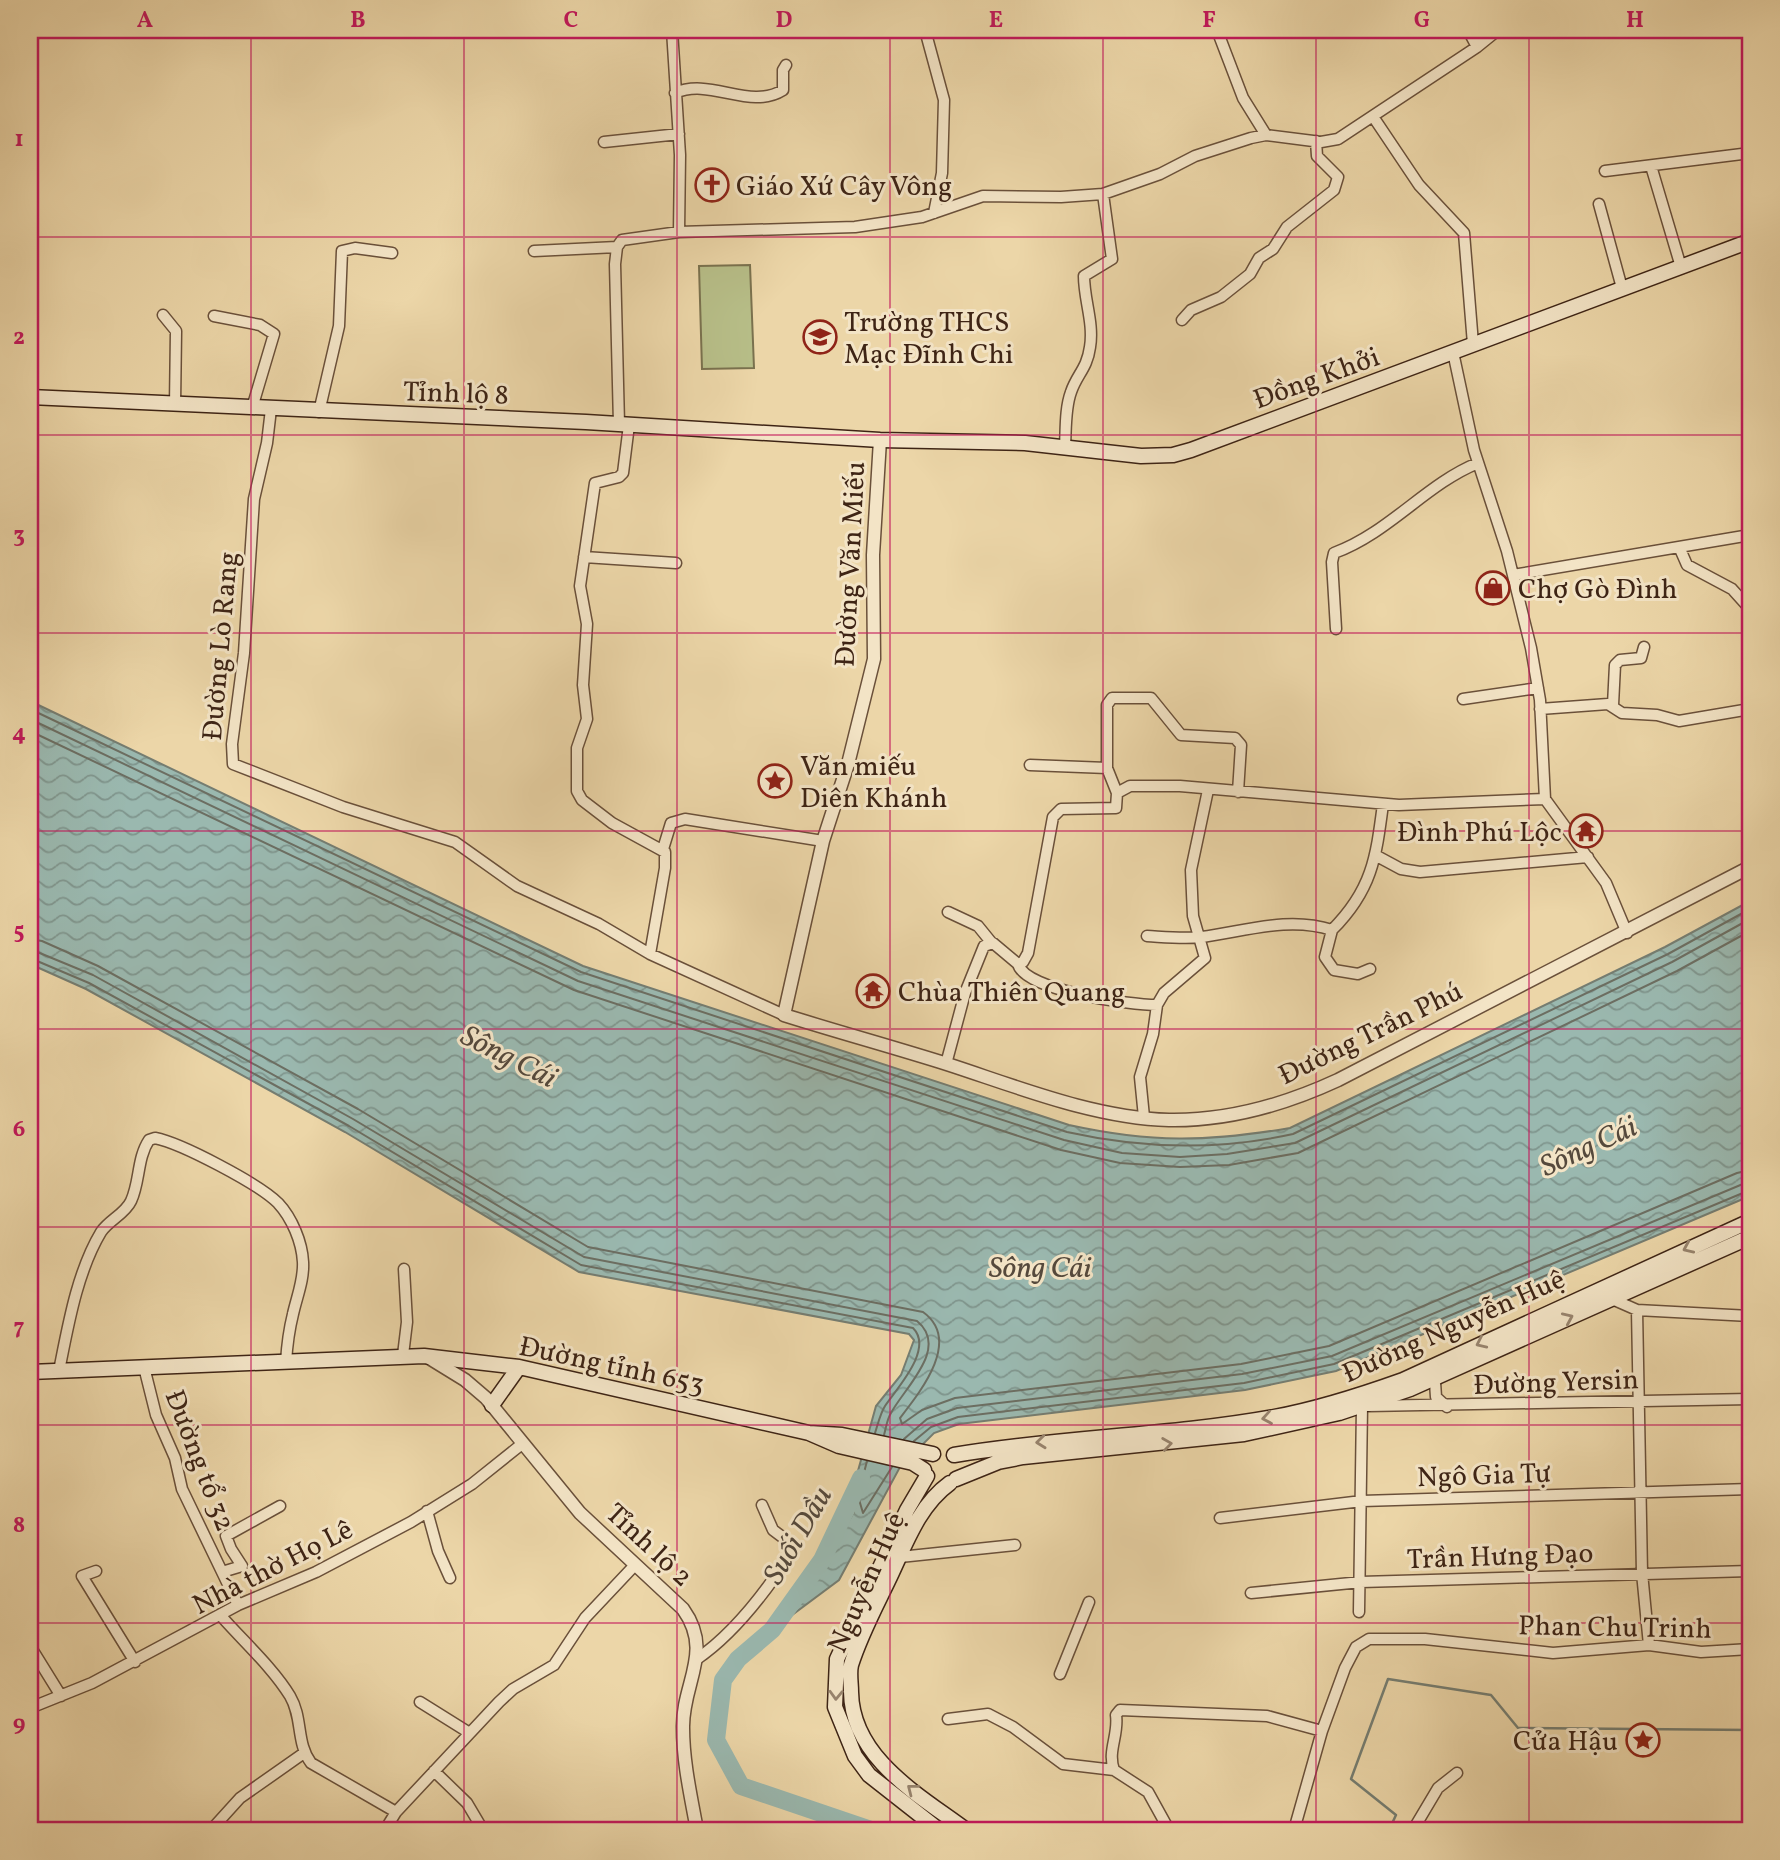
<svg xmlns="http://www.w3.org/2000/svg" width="1780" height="1860" font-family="Vollkorn,serif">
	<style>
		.grass { fill: #b7be88; stroke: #7a714e; stroke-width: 2 }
		.water { fill: url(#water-waves); stroke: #757d71; stroke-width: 2 }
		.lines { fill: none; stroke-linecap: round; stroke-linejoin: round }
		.shore { stroke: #6c6e62; stroke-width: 2 }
		.stream { stroke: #757d71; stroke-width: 2.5 }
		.river { stroke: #9ab8af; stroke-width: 18 }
		.minor-casing { stroke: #6a503a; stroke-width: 13 }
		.tertiary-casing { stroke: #6a503a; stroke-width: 15 }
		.secondary-casing { stroke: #3e2415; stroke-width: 17 }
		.minor { stroke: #f3e4c6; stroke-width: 10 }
		.tertiary { stroke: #f3e4c6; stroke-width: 12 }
		.secondary { stroke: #f3e4c6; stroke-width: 14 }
		.oneway { stroke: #98846e }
		.grid { fill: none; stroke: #c2185b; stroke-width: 2; stroke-opacity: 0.55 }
		.labels { text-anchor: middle; stroke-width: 6; stroke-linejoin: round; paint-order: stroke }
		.poi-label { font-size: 28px; fill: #3e2415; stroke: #f3e4c6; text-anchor: start }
		.street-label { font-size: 28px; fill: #3e2415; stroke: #f3e4c6 }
		.water-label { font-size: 30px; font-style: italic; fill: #55493c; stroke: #f3e4c6 }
		.neatline { fill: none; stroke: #c2185b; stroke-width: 2.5 }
		.grid-label { font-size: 23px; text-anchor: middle; font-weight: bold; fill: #c2185b }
	</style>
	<defs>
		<pattern id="water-waves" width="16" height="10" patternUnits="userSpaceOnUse" patternTransform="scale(1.75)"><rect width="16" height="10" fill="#9ab8af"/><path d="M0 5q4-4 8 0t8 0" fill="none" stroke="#7f958d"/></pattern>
	</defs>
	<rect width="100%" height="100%" fill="#ecd6a8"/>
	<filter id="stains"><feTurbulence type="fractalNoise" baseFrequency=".00286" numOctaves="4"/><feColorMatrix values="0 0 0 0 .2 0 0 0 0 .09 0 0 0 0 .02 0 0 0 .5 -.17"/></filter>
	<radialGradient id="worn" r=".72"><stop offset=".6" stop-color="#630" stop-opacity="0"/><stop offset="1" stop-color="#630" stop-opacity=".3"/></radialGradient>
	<path class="grass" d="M750,265l4,103 -52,1 -3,-103z"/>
	<path class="water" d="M30,701l553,265 486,159c82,18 138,17 221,3l375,-181 85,-46v295l-414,175 -91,19 -286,34 -25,9 -34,34 -61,113 -67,50 50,-64 32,-54 -3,-16 25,-90 25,-31 13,-35 -5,-6 -330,-62 -234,-140 -259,-143 -56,-25z"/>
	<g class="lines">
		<path class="shore" d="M30,709l551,263 486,160c76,17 149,19 226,2l375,-180 82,-45
			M30,719l548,262 486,159 58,13 58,4 47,-3 68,-11 377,-181 78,-43
			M30,731l544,259 487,160 59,13 60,4 49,-2 69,-12 379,-182 73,-40
			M30,939l12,2 56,25 260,143 230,138 335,65c39,28 -2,79 -23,106l2,6 20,-14 33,-12 286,-34 88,-18 408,-173 13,-3
			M30,949l63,26 260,144 231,138 333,64c33,27 -13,67 -26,92 -4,6 -5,15 -7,22
			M30,958l59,25 260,143 232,139 332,63c21,21 -16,60 -28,78 -5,8 -7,18 -10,27
			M904,1439l23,-20 30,-11 285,-34 90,-18 418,-175
			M914,1441l17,-14 27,-10 286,-34 90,-19 416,-174
			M867,1461l-9,35 5,17 29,-46"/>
		<path class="stream" d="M1389,1830l7,-15 -45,-36 37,-100 103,16 27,33 232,2"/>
		<path class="river" d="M861,1478l-39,82 -50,70 -34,29 -15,21 -7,60 25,46 130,44"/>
		<defs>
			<path id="minor" d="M672,30l8,125 -1,77
				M925,30l19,70 -2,73 -8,40
				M1217,30l26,68 23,37
				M1468,30l9,17
				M675,93c35,-16 75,18 108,-3v-20l3,-5
				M1374,118l45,67 45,48 9,111
				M604,142l75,-8
				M1651,166l30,101
				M1605,171l145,-18
				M1599,204l23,84
				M534,251l83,-4
				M163,315l13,16 -1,74
				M214,316l46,9 14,9 -22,74
				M1182,320l9,-10 30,-13 29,-23 9,-16 14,-9 14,-22 47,-37 4,-13 -21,-21 -1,-15
				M1453,352l21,98 33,101 24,97 9,52 5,99 61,84 21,50
				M271,409l-4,34 -13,56 -10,154 -12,91 1,20 110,43 112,35 62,44 82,38 51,30 134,61
				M319,412l20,-86 3,-75 13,-3 37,5
				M619,424l-4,-160 2,-17 5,-7 57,-8 176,-5 67,-10 61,-21 78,1 42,-3 57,-20 35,-18 56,-18 15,-3 55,7 17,-3 139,-92 21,-17
				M629,425l-6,48 -4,4 -24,6 -15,103 7,38 -4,61 4,34 -10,29v43l5,9 30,23 53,29v16l-15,86
				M1065,446c1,-17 0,-38 6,-54 6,-18 16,-23 19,-45 4,-24 -6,-47 -6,-71l28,-17 -9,-65
				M1680,549l7,16 45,24 18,20
				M584,557l92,6
				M1513,575l237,-40
				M1336,629l-4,-67 2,-9c55,-20 92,-69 144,-90
				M1463,699l75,-11
				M1613,705l2,-40 5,-5 21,-2 3,-11
				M1540,709l68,-5 14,9 35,2 22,6 71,-12
				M1030,765l77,3
				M1117,793l13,-7h50l219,19 146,-6
				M663,849l8,-26 14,-4 138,22
				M1375,855l26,14 19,3 168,-15
				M948,912l30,14 13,16
				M1332,930l-7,27 9,13 24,4 12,-5
				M1147,936c18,1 37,3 55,1 44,-6 87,-21 130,-7 40,-40 44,-72 51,-126
				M1018,964c7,27 113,41 139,41
				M946,1064l19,-71 19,-47 9,-3 25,21 5,-2 5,-9 25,-136 8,-8 55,-1 1,-15 -10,-25v-63l5,-7h39l30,37 54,3 6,7 -3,47
				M1144,1117l-4,-40 13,-43 4,-29 7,-12 41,-35 -12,-42 -2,-46 17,-80
				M1612,1299l25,11 113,6
				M1637,1310l5,263 7,72
				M403,1355l4,-33 -3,-53
				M144,1367l12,48 19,43 7,31 56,116
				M59,1371c9,-45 18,-99 42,-139 8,-12 24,-18 30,-31 9,-19 6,-43 18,-61l6,-2c26,5 104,46 123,65 14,15 24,39 25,59 1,18 -6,34 -10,52 -4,16 -6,32 -7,48
				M1439,1376l-4,6 1,15 11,10
				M1368,1406l382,-7
				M427,1511l11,40 12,27
				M1220,1518l142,-17 388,-12
				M900,1557l115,-12
				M96,1571l-14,5 53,86
				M222,1572l20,-6 -11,-17 -5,-13 54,-30
				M1251,1593l110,-11 389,-11
				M1359,1612l3,-206 -2,-8
				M222,1617c22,25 51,51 68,79 13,22 6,47 21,67l85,49
				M30,1646l31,50
				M697,1659c38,-26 71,-70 96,-109v-5l-20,-15 -11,-25
				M1060,1674l29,-72
				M420,1702l48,30
				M30,1708l62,-25 146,-78 78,-33 95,-50 61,-38 50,-40
				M948,1719l40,-5 25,13 50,37 51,6 34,22 21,38
				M1114,1770c-7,-19 5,-35 2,-55l4,-5 147,6 55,15
				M434,1771l33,32 16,27
				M211,1830l29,-32 64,-45
				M385,1830l11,-18 103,-110 14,-13 41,-24 31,-47 49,-52
				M1294,1830l28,-99 23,-63 11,-21 13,-8h56l128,14 96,-8 52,7 49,-3
				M1413,1830l25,-42 19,-15"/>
			<path id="tertiary" d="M880,440l-7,115 1,104 -26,105 -25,77 -39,174c54,17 109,32 163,49 71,23 147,54 222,56 60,1 115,-15 169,-40l412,-213
				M426,1356l39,24 21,18 94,115 103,96c31,43 -1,74 0,119 0,34 8,69 14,102"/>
			<path id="secondary" d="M30,397l556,25 294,18 145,3 116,13 32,-1 18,-5 559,-209
				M30,1372l394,-16 95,11 290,66
				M492,1405l27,-38
				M954,1455c106,-18 214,-19 320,-38 44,-8 87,-22 129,-37l347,-159
				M924,1470l-11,-7 -74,-17 -30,-13 33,2 91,19
				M927,1476l-20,34 -70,149 -2,48 20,49 14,19 70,55
				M956,1479l42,-17 25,-5 221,-23 95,-21 71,-24 340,-152
				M950,1483c-32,23 -45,63 -62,98 -13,27 -28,55 -37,84 -2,8 0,18 0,27 1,66 68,103 115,138"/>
		</defs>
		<use href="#minor" class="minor-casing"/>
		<use href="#tertiary" class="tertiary-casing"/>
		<use href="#secondary" class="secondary-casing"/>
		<use href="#minor" class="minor"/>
		<use href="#tertiary" class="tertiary"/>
		<use href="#secondary" class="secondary"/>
	</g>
	<defs><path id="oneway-chevron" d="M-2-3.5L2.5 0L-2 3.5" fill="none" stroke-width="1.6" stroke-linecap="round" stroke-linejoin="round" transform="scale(1.75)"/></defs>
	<g class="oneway">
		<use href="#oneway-chevron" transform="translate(1688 1248) rotate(156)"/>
		<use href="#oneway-chevron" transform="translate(1568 1318) rotate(-24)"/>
		<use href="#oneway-chevron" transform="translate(1481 1343) rotate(155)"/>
		<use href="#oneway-chevron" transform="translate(1267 1418) rotate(170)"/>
		<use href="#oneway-chevron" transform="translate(1041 1442) rotate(174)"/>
		<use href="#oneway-chevron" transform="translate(1167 1444) rotate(-8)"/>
		<use href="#oneway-chevron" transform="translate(836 1695) rotate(92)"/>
		<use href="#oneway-chevron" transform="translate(912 1789) rotate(-142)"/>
	</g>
	<path class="grid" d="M251,30v1800M464,30v1800M677,30v1800M890,30v1800M1103,30v1800M1316,30v1800M1529,30v1800M30,237h1720M30,435h1720M30,633h1720M30,831h1720M30,1029h1720M30,1227h1720M30,1425h1720M30,1623h1720"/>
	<defs>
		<symbol id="church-ring" viewBox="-11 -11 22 22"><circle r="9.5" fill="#f3e4c6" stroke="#8f2418" stroke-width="1.5"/><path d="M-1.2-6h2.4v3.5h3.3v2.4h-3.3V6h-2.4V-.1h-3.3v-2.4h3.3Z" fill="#8f2418"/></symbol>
		<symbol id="school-ring" viewBox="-11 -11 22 22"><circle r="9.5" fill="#f3e4c6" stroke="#8f2418" stroke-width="1.5"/><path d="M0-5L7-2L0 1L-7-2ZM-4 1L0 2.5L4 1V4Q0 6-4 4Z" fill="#8f2418"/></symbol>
		<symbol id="shop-ring" viewBox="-11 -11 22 22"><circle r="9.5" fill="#f3e4c6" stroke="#8f2418" stroke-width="1.5"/><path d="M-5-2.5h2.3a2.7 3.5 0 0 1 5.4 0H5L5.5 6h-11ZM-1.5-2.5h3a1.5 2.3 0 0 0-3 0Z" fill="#8f2418"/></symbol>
		<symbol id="sight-ring" viewBox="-11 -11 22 22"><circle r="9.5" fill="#f3e4c6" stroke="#8f2418" stroke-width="1.5"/><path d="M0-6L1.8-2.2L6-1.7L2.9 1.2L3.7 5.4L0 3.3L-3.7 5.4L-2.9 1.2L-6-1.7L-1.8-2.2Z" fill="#8f2418"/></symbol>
		<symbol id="temple-ring" viewBox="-11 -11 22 22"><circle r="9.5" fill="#f3e4c6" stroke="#8f2418" stroke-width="1.5"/><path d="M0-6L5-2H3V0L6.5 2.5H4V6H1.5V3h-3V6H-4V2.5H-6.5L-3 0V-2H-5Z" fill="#8f2418"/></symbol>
	</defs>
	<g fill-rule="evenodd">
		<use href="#church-ring" x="693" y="166" width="38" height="38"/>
		<use href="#school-ring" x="801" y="318" width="38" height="38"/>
		<use href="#shop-ring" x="1474" y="569" width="38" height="38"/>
		<use href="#sight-ring" x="756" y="762" width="38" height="38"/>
		<use href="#temple-ring" x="1567" y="812" width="38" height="38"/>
		<use href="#temple-ring" x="854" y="972" width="38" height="38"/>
		<use href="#sight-ring" x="1624" y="1721" width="38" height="38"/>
	</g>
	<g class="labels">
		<g class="poi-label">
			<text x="736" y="195">Giáo Xứ Cây Vông</text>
			<text x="844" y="331">Trường THCS<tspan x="844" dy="32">Mạc Đĩnh Chi</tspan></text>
			<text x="1518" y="598">Chợ Gò Đình</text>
			<text x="800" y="775">Văn miếu<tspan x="800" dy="32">Diên Khánh</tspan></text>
			<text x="1562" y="841" text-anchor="end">Đình Phú Lộc</text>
			<text x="898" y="1001">Chùa Thiên Quang</text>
			<text x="1618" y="1750" text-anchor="end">Cửa Hậu</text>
		</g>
		<g class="street-label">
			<text transform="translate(1316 377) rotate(-20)" y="10">Đồng Khởi</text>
			<text transform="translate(456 392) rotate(2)" y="10">Tỉnh lộ 8</text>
			<text transform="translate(849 564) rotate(-87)" y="10">Đường Văn Miếu</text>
			<text transform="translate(219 646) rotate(-85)" y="10">Đường Lò Rang</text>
			<text transform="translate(1370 1032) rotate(-26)" y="10">Đường Trần Phú</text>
			<text transform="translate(1453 1325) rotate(-24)" y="10">Đường Nguyễn Huệ</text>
			<text transform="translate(612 1364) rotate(12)" y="10">Đường tỉnh 653</text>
			<text transform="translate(1556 1381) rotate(-2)" y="10">Đường Yersin</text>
			<text transform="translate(201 1460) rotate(69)" y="10">Đường tổ 32</text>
			<text transform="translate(1484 1474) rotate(-2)" y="10">Ngô Gia Tự</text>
			<text transform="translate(650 1544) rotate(43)" y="10">Tỉnh lộ 2</text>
			<text transform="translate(1500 1555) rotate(-2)" y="10">Trần Hưng Đạo</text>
			<text transform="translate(272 1566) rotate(-27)" y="10">Nhà thờ Họ Lê</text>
			<text transform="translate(865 1582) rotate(-66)" y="10">Nguyễn Huệ</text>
			<text transform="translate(1615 1626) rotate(1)" y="10">Phan Chu Trinh</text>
		</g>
		<g class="water-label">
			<text transform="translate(509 1056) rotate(27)" y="10">Sông Cái</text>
			<text transform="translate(1588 1146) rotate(-25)" y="10">Sông Cái</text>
			<text x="1040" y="1277">Sông Cái</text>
			<text transform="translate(797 1535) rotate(-60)" y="10">Suối Dầu</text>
		</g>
	</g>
	<rect width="1780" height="1860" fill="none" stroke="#ecd6a8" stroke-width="77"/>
	<rect x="38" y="38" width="1704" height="1784" class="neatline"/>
	<g class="grid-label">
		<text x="145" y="27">A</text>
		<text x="358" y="27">B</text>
		<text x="571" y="27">C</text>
		<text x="784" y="27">D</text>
		<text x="996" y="27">E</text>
		<text x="1209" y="27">F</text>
		<text x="1422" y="27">G</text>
		<text x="1635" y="27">H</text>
		<text x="19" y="146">1</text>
		<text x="19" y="344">2</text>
		<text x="19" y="542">3</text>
		<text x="19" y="740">4</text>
		<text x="19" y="938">5</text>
		<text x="19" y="1136">6</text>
		<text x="19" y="1334">7</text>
		<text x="19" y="1532">8</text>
		<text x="19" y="1730">9</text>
	</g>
	<rect width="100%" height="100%" filter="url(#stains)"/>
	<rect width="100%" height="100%" fill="url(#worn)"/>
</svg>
